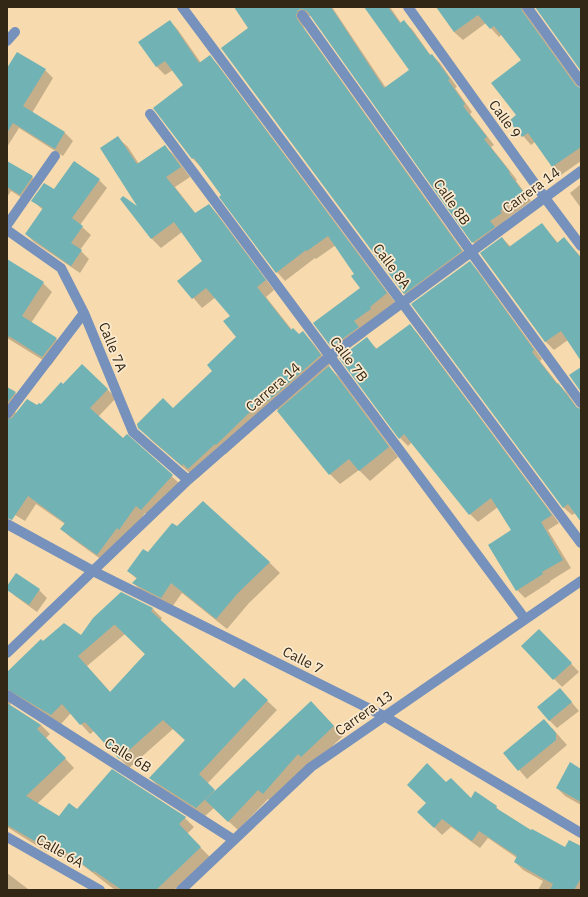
<svg xmlns="http://www.w3.org/2000/svg" width="588" height="897" font-family="'IBM Plex Sans',sans-serif">
	<style>
		.shadow { fill: #0003; fill-rule: evenodd }
		.building { fill: #71b2b5; fill-rule: evenodd }
		.lines { fill: none; stroke-linecap: round; stroke-linejoin: round }
		.minor { stroke: #7691bb; stroke-width: 10 }
		.labels { text-anchor: middle; stroke-width: 3.5; stroke-linejoin: round; paint-order: stroke }
		.street-label { font-size: 14px; fill: #322715; stroke: #fbeacf }
	</style>
	<rect width="100%" height="100%" fill="#f7dbae"/>
	<path class="shadow" d="M235,7h97l54,81 25,-18 -45,-63h24l11,16 3,-1 8,7 19,27 1,-1 8,8 17,24 -2,1 17,24 -2,2 24,31 -3,2 26,33 -1,1 15,20 -24,18 -26,31 -8,-8 -160,-225 -3,-1 -4,2 -3,6 1,4 165,231 -57,42 -8,-8 -155,-265z
		M437,7h144v62l-43,-59 -2,-2 -5,2 -3,6 2,4 49,68 2,1v72l-20,14 -8,-8 -18,-25 -4,3 -21,-24 8,-6 4,-55 -20,-26 -3,3 -13,-14 -23,17 -9,-8z
		M170,21l8,9 23,33 9,-6 8,8 177,237 -33,28 4,6 -26,19 -8,-9 -17,-23 47,-35 -7,-14 -19,-29 -20,14 -1,-1 -30,23 -8,-9 -76,-105 -8,-8 -8,-73 -12,-16 -8,5 -8,-8 -18,-25z
		M7,70h38l8,8 -21,35 33,20 8,8 -10,15 -44,-28 -12,19z
		M118,138l10,9 11,17 25,-18 10,9 16,22 -15,10 21,27 13,-9 9,10 56,75 -8,7 26,33 7,5 4,-3 9,10 18,23 -2,2 11,10 59,80 -28,24 -11,-11 -19,14 -10,-10 -54,-66 -50,46 -1,-1 -27,25 -5,-5 -1,2 -43,-37 24,-28 41,-39 23,-34 -5,-21 -16,-19 -14,11 -23,-27 24,-20 -21,-29 -21,16 -9,-9 -31,-40 20,11z
		M7,162l25,15 7,7 -12,17 -16,-10 -4,6z
		M75,162l24,18 8,8 -27,37 11,10 -11,15 9,9 -9,14 -46,-31 -8,-8 17,-24 -10,-9 21,-11z
		M581,184v24l-11,-15z
		M542,224l16,19 6,-5 17,19v102l-13,-19 -14,10 -8,-8 -65,-88 21,-16 9,9z
		M7,262l36,21 9,9 -21,31 25,16 8,8 -13,18 -44,-27z
		M470,262l8,9 64,88 -2,2 18,23 9,9 12,17h2v110l-5,-7 -4,2 -9,-8z
		M410,326l8,8 141,189 -11,7 23,38 -21,13v1l-25,16 -8,-8 -4,-59 -15,-24 -20,15 -8,-8 -58,-72 -4,4 -8,-8 -34,-100 11,11z
		M63,385l44,4 9,9 -18,19 25,22 4,-4 53,49 -30,33 -5,-4 -17,24 -22,26 -36,-26 -9,-8 4,-5 -29,-20 -11,17 -18,-11v-122l8,5 8,8 -8,11 1,1 25,-7z
		M148,553l121,9 11,11 -31,30 -22,26 -45,-36 -10,14 -28,-14 -11,-10 4,-4 -9,-8z
		M7,588l32,2 8,8 -10,14 -22,-16z
		M122,594l31,15 9,9 -2,3 74,68 10,-10 33,31 -70,74 8,8 106,-80 22,24 -70,67 -5,-4 -30,31 -24,-22 -9,8 -46,-29 -9,-9 36,-37 -13,-12 -44,39 -35,-37 -4,3 -19,-21 -10,11 -48,-26 -3,7 31,20 9,9 -4,4 28,30 -37,36 23,14 17,-8 108,8 9,9 -7,7 23,23 -36,33h-59l-39,-30 -3,4 -23,-17 -3,5 -40,-25v-153l36,-32 38,-6zM125,634l21,21 -35,38 -24,-27z
		M547,638l32,34 -17,15 -40,-41z
		M568,698l11,13 -22,17 -8,-8z
		M552,728l15,17 -40,34 -22,-26z
		M581,770v35l-16,-9 -8,-8z
		M447,784l24,15 25,8 7,7 28,18 35,16 15,-1v43h-43l5,-9 -20,-11 -8,-8 2,-4 -29,-20 -8,10 -29,-21 -9,8 -23,-23z
		M7,873l21,16 1,1h-22z"/>
	<path class="building" d="M234,7h97l53,81 25,-18 -45,-63h24l12,16 4,-3 26,35 2,-1 18,25 -2,1 17,24 -2,2 24,31 -3,2 26,33 -1,1 15,20 -24,18 2,2 -12,8 5,6 -23,16 -165,-232 -5,-2 -4,1 -2,5 1,4 165,232 -58,43 -183,-246 27,-20z
		M436,7h85l1,4 54,75 5,2v59l-29,20 -24,-34 -6,4 -13,-16 7,-6 -25,-32 30,-23 -27,-34 -4,3 -12,-14 -24,17z
		M535,7h46v64z
		M170,20l29,43 11,-8 177,238 -17,14 1,2 -17,12 5,6 -28,20 -18,-24 47,-35 -9,-12 3,-2 -26,-38 -21,15 -1,-1 -30,23 -57,-76 2,-2 -27,-37 -2,1 -39,-51 30,-23 -18,-24 -9,6 -18,-25z
		M17,52l29,17 -23,37 42,26 -10,17 -42,-26 -6,10v-65z
		M118,136l19,28 28,-19 16,22 -15,10 29,36 14,-9 57,76 -9,7 34,43 2,-2 6,6 4,-3 18,24 -53,46 -2,-2 -15,12 -35,34 -1,-1 -27,25 -5,-5 -1,2 -44,-38 -1,-4 26,-26 10,10 39,-37 -5,-6 29,-28 -13,-16 7,-5 -24,-28 -14,11 -15,-18 25,-20 -28,-39 -23,17 -31,-40 3,-3 14,10 -37,-58z
		M7,161l26,15 -13,19 -13,-8z
		M74,161l26,18 -28,39 11,8 -12,17 11,7 -11,16 -46,-32 18,-26 -12,-7 13,-18 10,6z
		M542,223l15,20 7,-6 17,21v103l-20,-30 -16,11 -65,-89 22,-16 7,10z
		M7,259l37,23 -22,34 35,22 -15,19 -33,-21 -2,4z
		M470,261l64,89 -2,2 25,32 1,-1 18,24 5,2v113l-13,-18 -5,4 -152,-204z
		M410,324l142,191 -11,7 22,38 -21,12 1,2 -27,17 -28,-46 23,-15 -20,-32 -22,17 -65,-81 -5,5 -60,-81 28,-21 9,12z
		M82,364l26,25 -18,19 33,30 4,-4 46,41 -32,35 -5,-4 -17,24 -2,-2 -20,27 -37,-26 5,-6 -37,-27 -16,24 -5,-2v-98l5,-2 15,-19 10,6 2,-2 2,1 20,-22 2,2z
		M329,366l60,81 -30,24 -10,-12 -20,16 -52,-64z
		M581,367v25l-12,-17z
		M7,387l9,5 -9,11z
		M203,501l67,61 -32,31 -22,26 -45,-36 -10,15 -29,-15 5,-5 -10,-7 16,-22 5,3 24,-29 5,3z
		M16,573l24,16 -11,16 -22,-15v-4z
		M121,592l32,16 -2,3 83,77 10,-10 24,22 -69,74 16,16 -19,18 -47,-30 36,-38 -22,-20 -44,39 -34,-37 -5,3 -18,-21 -11,11 -44,-26v-17l34,-33 2,2 21,-18 17,12 12,-17zM114,625h1l30,29 -35,38 -32,-36z
		M539,629l33,34 -19,17 -32,-34z
		M560,688l12,14 -23,19 -12,-14z
		M311,701l23,25 -33,31 -3,-3 -35,40 -5,-4 -30,32 -23,-22z
		M7,703l34,22 -4,4 29,29 -40,38 33,20 10,-13 8,6 35,-40 74,48 -7,7 22,23 -45,43h-34l-28,-19 -1,1 -27,-20 -3,3 -22,-16 -3,4 -31,-18z
		M544,719l12,14v7l-38,31 -15,-18z
		M570,762l11,7v33l-25,-14z
		M427,763l19,19 5,-4 20,20 4,-7 22,15 -1,2 35,22 1,-1 33,18 4,-7 12,6v32l-7,12h-24l3,-6 -39,-22 3,-6 -38,-25 -7,10 -30,-22 -8,9 -17,-16 9,-9 -19,-18z"/>
	<g class="lines">
		<path class="minor" d="M182,7l399,536
			M408,7l137,191 36,48
			M527,7l54,75
			M302,15l169,237 110,151
			M7,41l8,-9
			M150,114l375,505
			M7,225l48,-69
			M7,230l54,38 23,45 49,119 55,48
			M7,414l77,-101
			M7,524l86,47 291,145 197,117
			M7,653l181,-173 142,-124 251,-185
			M7,695l227,145
			M7,837l93,53
			M181,890l130,-123 270,-186"/>
	</g>
	<g class="labels">
		<g class="street-label">
			<text transform="translate(505 119) rotate(54)" y="5">Calle 9</text>
			<text transform="translate(531 190) rotate(-36)" y="5">Carrera 14</text>
			<text transform="translate(452 202) rotate(55)" y="5">Calle 8B</text>
			<text transform="translate(392 266) rotate(53)" y="5">Calle 8A</text>
			<text transform="translate(113 347) rotate(68)" y="5">Calle 7A</text>
			<text transform="translate(349 359) rotate(53)" y="5">Calle 7B</text>
			<text transform="translate(273 387) rotate(-41)" y="5">Carrera 14</text>
			<text transform="translate(303 660) rotate(27)" y="5">Calle 7</text>
			<text transform="translate(364 713) rotate(-35)" y="5">Carrera 13</text>
			<text transform="translate(128 755) rotate(32)" y="5">Calle 6B</text>
			<text transform="translate(60 851) rotate(30)" y="5">Calle 6A</text>
		</g>
	</g>
	<rect width="588" height="897" fill="none" stroke="#322715" stroke-width="16"/>
</svg>
